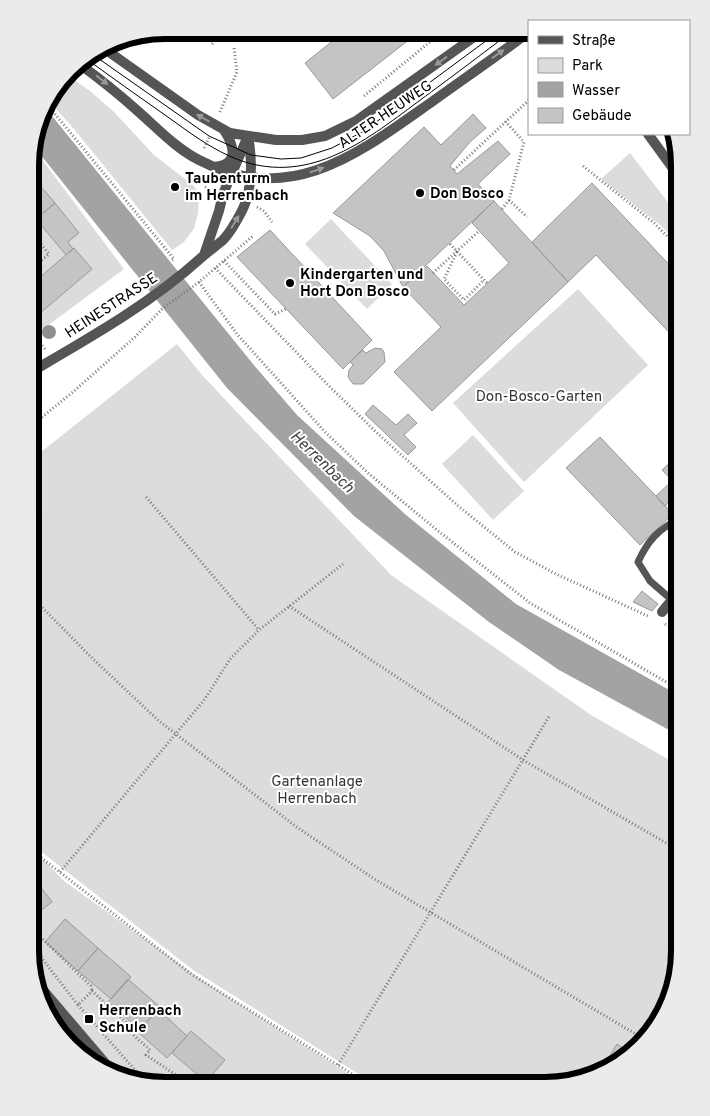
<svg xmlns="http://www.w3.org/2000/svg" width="710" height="1116" font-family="Overpass,sans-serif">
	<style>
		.green { fill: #dcdcdc }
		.water { fill: #a3a3a3 }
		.building { fill: #c4c4c4; stroke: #999 }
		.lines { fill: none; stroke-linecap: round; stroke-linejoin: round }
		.path { stroke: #777; stroke-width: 3; stroke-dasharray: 1 2.5; stroke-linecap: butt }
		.service { stroke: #555; stroke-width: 7 }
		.minor { stroke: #555; stroke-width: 10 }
		.tertiary { stroke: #555; stroke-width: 10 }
		.tram { stroke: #000; stroke-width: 1 }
		.tree { fill: #8f8f8f }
		.oneway { fill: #999 }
		.poi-dot { fill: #000; stroke: #fff; stroke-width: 2 }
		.labels { text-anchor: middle; stroke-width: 4; stroke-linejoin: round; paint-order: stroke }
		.street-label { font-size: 15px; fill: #000; stroke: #fff }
		.poi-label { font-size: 15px; font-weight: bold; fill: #000; stroke: #fff; text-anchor: start }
		.park-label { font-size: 15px; fill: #333; stroke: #fff }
		.water-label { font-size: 16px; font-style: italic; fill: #444; stroke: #fff }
		.rim { fill: none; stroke: #000; stroke-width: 6 }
	</style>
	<rect width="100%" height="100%" fill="#fff"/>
	<path class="green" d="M67,75l23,16 23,20 41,44 40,31 5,9 -1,18 -4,16 -11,14 -11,7 -98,-121 -26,-29z
		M32,146l92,123 -93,69v-190z
		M630,153l50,65v27l-21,-21 -58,-45z
		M331,219l61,65 -25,25 -62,-65z
		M578,289l70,76 -124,117 -71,-79z
		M177,344l25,31 189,200 200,140 89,51v194l-28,73 -56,43 -51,10 -169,-1 -183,-115 -163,-127 1,-383z
		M473,435l51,56 -31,29 -51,-56z
		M30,846l34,35 141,101 161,103h-219l-64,-27 -43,-56 -10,-51z"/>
	<path class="water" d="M44,106l209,258 44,51 109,100 110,89 164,92v40l-121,-66 -70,-48 -135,-106 -127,-128 -195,-244z"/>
	<path class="building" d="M345,31l74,1 -86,67 -28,-36z
		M473,114l13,14 -16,14 -20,24 7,8 41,-33 12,13 -32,30 16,17 -91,86 -19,-36 -14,-15 -37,-23 91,-86 17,18z
		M31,175l24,28 -19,16 -5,-5z
		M170 187a5 5 0 1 1 10 0a5 5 0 1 1-10 0Z
		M592,183l88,93v68l-84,-89 -28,27 -36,-40z
		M494,201l74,81 -136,129 -38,-39 47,-45 -38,-40 24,-21 37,39 45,-42 -37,-40z
		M55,203l24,30 -11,9 5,7 -7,6 -30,-36z
		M270,230l102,110 -29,29 -106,-112z
		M74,248l18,21 -61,52v-36z
		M375,348l7,1 2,3 1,10 -22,22h-10l-5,-7 1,-7 4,-5 -3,-3 13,-12 3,3z
		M373,405l23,20 12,-11 9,9 -13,12 12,12 -8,8 -43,-41z
		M600,437l73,77 -33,31 -74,-77z
		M680,453v36l-18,-19z
		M672,481l8,8v2l-15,15 -9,-10z
		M642,591l16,13 -6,7 -19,-9z
		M30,873l22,29 -22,17z
		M65,919l33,29 -20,23 -33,-29z
		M98,948l33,29 -20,22 -33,-28z
		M128,979l32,28 -20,23 -32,-28z
		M158,1009l29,27 -20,22 -29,-26z
		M191,1031l34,29 -19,22 -34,-29z
		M617,1044l10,7 -25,21 -1,-1z
		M242,1076l13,9h-19z"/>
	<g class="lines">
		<path class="path" d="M212,44l11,-14
			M364,96l78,-64
			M46,103l128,156 -2,1
			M220,112l17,-40 -3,-24
			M671,134l4,4
			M204,148l6,-12
			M583,166l71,57 26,26
			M454,170l75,-70
			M205,187l6,3
			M509,200l18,17
			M257,207l7,4 8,11
			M502,209l7,-9 15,-58 -19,-21
			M450,244l37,39
			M457,252l-13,27 20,21 20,-20
			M224,261l51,53 11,-5
			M215,268l112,116 50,49 80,72 58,47 41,22 94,43
			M31,269l18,-15 -18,-22
			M433,273l46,-42
			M199,282l38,52 88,98 43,41 69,57 93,73 150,87
			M31,332l14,17
			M31,426l42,-34 62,-55 27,-28 37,-27 54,-46
			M146,497l113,133
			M673,498l7,8
			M30,595l63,64 66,62 139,107 78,52 268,159
			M289,606l234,154 157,91
			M665,624l15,8
			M30,849l161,125 179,111
			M60,872l145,-173 25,-40 29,-29 84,-66
			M30,927l61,59 1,5
			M30,943l48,62 14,-14 38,35 -1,5 21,19 -4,5 45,30
			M78,1005l70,80
			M338,1065l212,-350"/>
		<path class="service" d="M672,600l-22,-19 -12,-19c10,-22 20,-32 42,-44"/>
		<path class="minor" d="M648,134l32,44
			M204,255l15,-44 4,-17 25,-58
			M31,372c60,-35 119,-68 171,-115 7,-6 14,-11 21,-17 7,-7 20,-29 23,-39 7,-22 6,-43 2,-65
			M662,612l18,-22
			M36,982l75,88"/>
		<path class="tertiary" d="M102,47l96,68 32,18 46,7h26l23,-4 31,-15 125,-89
			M78,63c21,15 42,32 62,50 18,16 37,36 59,47 92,48 160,-7 234,-59 32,-23 64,-45 96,-69
			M214,167c26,-2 20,-22 10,-37"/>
		<path class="tram" d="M92,54l117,82 42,19 30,4 20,-1 31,-10 32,-17 134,-99
			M85,58c26,19 53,38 80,57 24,17 47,35 74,45 73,26 130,-22 184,-62 30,-22 59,-44 88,-66"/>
	</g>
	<circle class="tree" cx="49" cy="332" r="7"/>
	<defs><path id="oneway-solid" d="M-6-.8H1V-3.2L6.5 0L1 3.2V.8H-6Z" transform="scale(1.25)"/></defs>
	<g class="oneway">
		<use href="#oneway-solid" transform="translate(498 54) rotate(-35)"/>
		<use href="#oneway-solid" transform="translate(441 61) rotate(144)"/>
		<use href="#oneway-solid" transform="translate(102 80) rotate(38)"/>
		<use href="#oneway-solid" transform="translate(203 118) rotate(-150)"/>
		<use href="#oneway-solid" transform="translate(317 170) rotate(-19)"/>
		<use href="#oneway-solid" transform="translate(235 222) rotate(-59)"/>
	</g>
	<g class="poi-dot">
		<circle cx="175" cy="187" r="5"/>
		<circle cx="420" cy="193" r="5"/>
		<circle cx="290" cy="283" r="5"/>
		<rect x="84" y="1014" width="10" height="10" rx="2.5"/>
	</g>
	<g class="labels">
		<g class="street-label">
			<text transform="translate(385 114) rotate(-34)" y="5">ALTER HEUWEG</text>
			<text transform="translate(111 305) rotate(-33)" y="5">HEINESTRASSE</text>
		</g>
		<g class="poi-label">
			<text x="185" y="183">Taubenturm<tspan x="185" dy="17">im Herrenbach</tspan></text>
			<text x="430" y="198">Don Bosco</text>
			<text x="300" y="279">Kindergarten und<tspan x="300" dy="17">Hort Don Bosco</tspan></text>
			<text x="99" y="1015">Herrenbach<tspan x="99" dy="17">Schule</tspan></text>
		</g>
		<g class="park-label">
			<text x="539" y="401">Don-Bosco-Garten</text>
			<text x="317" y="786">Gartenanlage<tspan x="317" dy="17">Herrenbach</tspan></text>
		</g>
		<g class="water-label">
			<text transform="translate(323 461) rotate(44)" y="6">Herrenbach</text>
		</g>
	</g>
	<path d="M0 0H710V1116H0ZM165 39H545A126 126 0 0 1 671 165V951A126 126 0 0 1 545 1077H165A126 126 0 0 1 39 951V165A126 126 0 0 1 165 39Z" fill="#ebebeb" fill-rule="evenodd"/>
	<path class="rim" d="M165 39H545A126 126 0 0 1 671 165V951A126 126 0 0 1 545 1077H165A126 126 0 0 1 39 951V165A126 126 0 0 1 165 39Z"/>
	<rect x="528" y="20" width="162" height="115" fill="#ffffff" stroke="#999999"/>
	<rect x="538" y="36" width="25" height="8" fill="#555555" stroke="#999999"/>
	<text x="572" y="45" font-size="15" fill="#000000">Straße</text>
	<rect x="538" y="58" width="25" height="15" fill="#dcdcdc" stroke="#999999"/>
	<text x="572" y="70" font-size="15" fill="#000000">Park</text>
	<rect x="538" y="82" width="25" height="15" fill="#a3a3a3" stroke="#999999"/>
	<text x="572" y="95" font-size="15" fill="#000000">Wasser</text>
	<rect x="538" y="108" width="25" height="15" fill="#c4c4c4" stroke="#999999"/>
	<text x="572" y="120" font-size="15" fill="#000000">Gebäude</text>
</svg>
